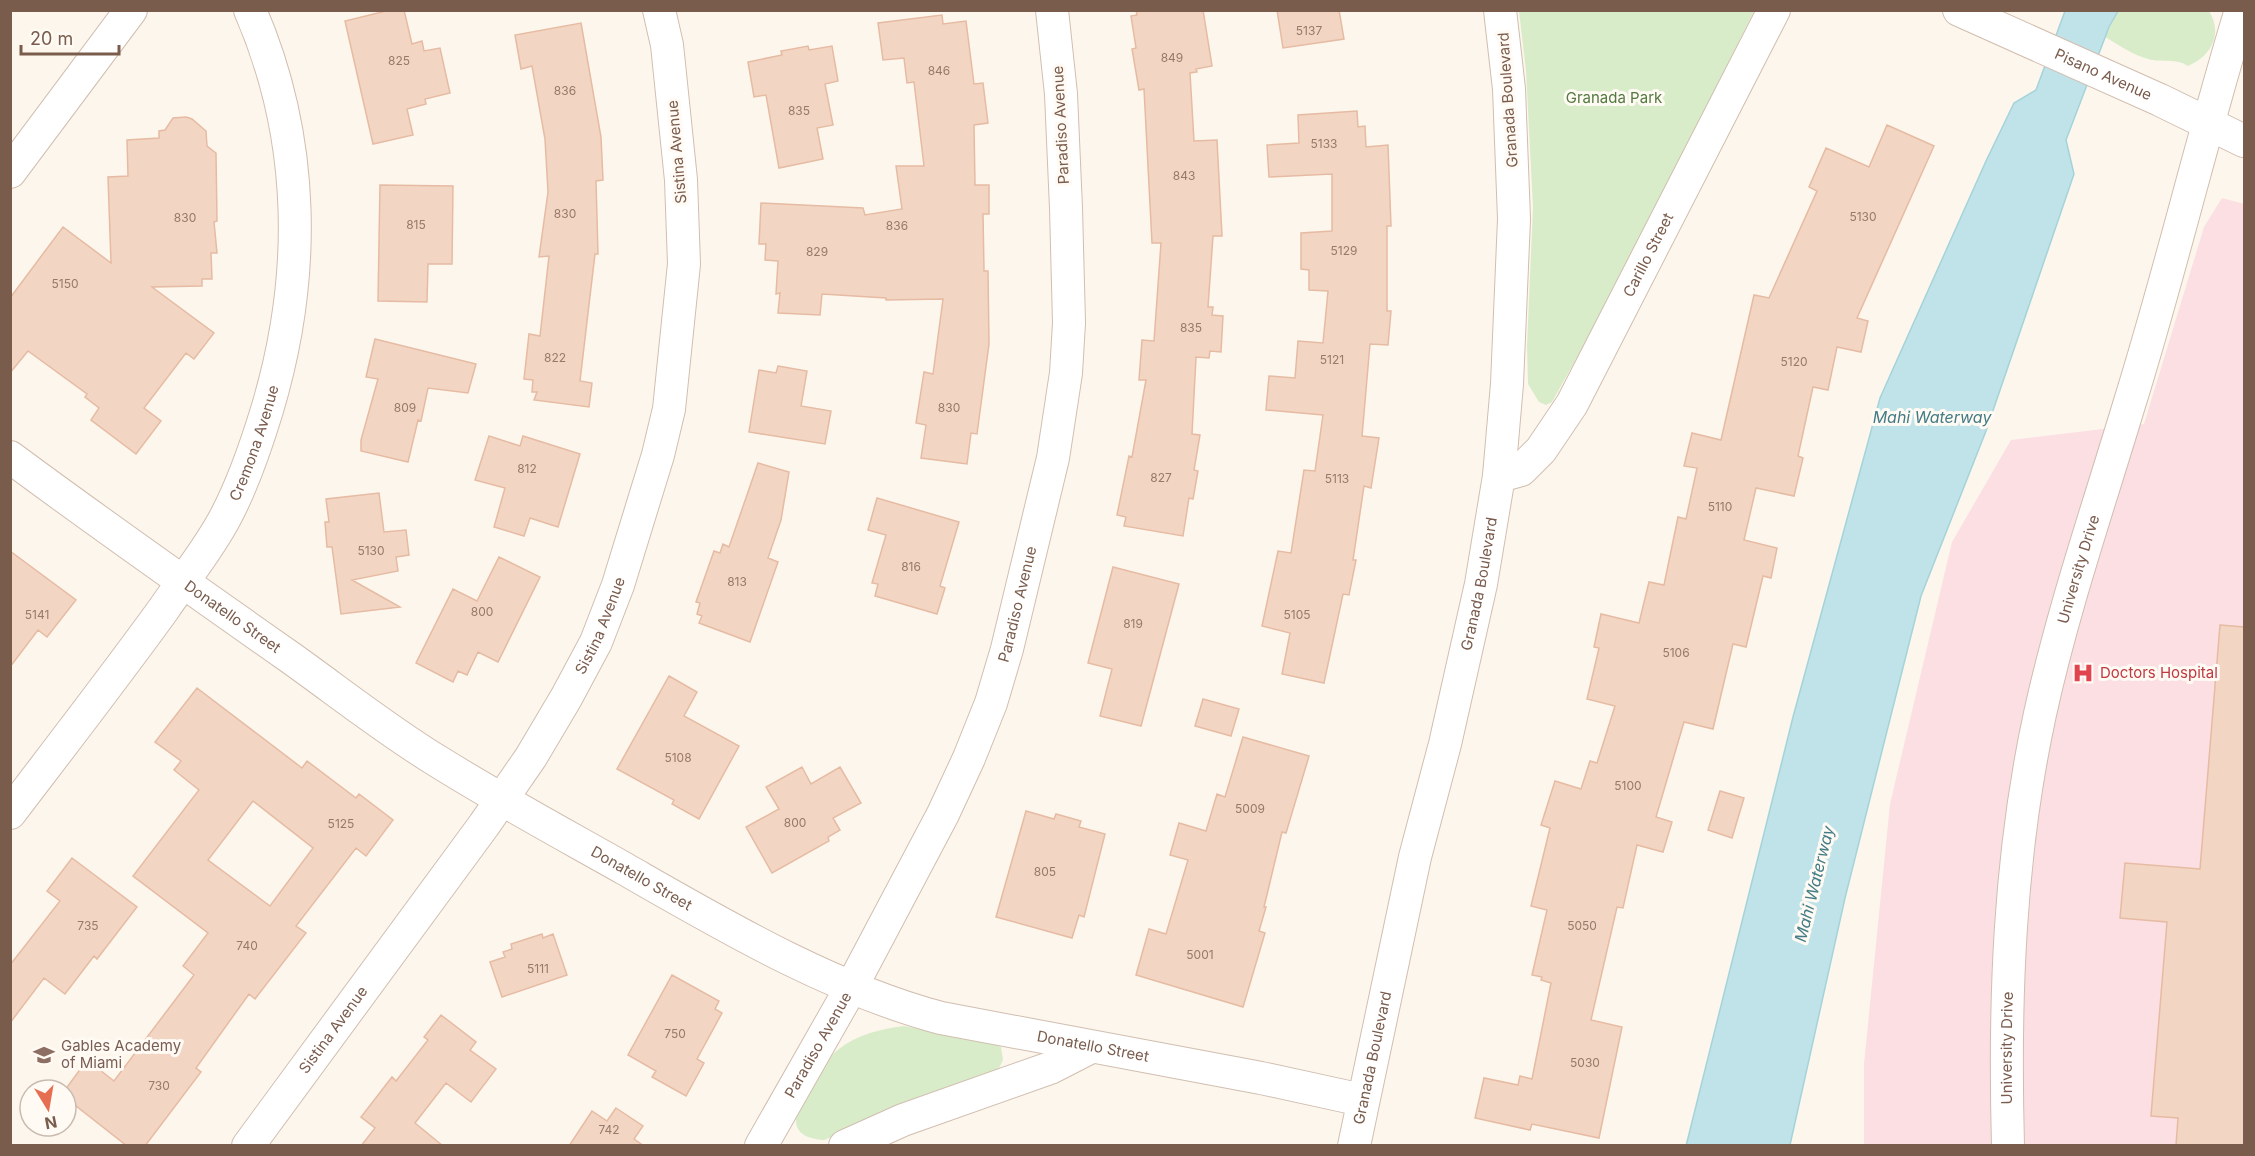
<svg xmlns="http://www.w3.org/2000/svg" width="2255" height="1156" font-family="Inter,sans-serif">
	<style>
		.medical { fill: #fbdfe3 }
		.green { fill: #d8ecc9 }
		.water { fill: #bfe3e8; stroke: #a5d3da; stroke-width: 1.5 }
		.building { fill: #f3d5c3; stroke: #e6bba3; stroke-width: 1.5; fill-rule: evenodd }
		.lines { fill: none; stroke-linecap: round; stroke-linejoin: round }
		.minor-casing { stroke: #d1beb0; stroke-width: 34 }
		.minor { stroke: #fff; stroke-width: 32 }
		.labels { text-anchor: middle; stroke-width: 6; stroke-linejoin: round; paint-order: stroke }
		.number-label { font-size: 12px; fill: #987a6a }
		.street-label { font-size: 15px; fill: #7a5c4d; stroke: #fffaf3 }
		.park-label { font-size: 15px; fill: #537a41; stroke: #fffaf3 }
		.health-label { font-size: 15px; fill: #be3a42; stroke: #fffaf3; text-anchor: start }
		.education-label { font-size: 15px; fill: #785e54; stroke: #fffaf3; text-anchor: start }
		.water-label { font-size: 16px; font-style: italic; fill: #437c86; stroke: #fffaf3 }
	</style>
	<rect width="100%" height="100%" fill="#fdf6ec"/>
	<path class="medical" d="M2222,198l22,6v941l-380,1v-82l26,-260 62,-262 59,-102 133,-16 60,-197z"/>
	<path class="green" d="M1519,11h235l-135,271 -67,120 -6,3 -7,-3 -11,-18 -1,-38 6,-139 -7,-136z
		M2118,11h91c14,22 3,45 -21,55 -11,-8 -26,-3 -40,-7 -15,-4 -29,-14 -43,-22z
		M904,1026l84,16 13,5 2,13 -5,10 -174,70c-41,-3 -29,-30 -14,-55 8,-14 17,-27 29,-36 19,-15 42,-20 65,-23z"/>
	<path class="water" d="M2065,11h53l-9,16 -43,113 8,34 -88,257 -65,165 -76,302 -55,247 -104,1 107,-429 87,-319 106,-237 28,-58 22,-13z"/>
	<path class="building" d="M390,10h14l8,34 10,-3 2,10 16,-3 10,45 -25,6 1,5 -19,5 6,26 -40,9 -28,-123z
		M1136,10h67l9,56 -16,3 1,3 -7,1 4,68 23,-1 5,96h-9l-5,71h5l-1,8 11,1 -2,36 -11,-1 -1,7 -13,-1 -4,77 8,1 -6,35 4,1 -5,28 -4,-1 -6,38 -59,-10 2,-9 -9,-2 12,-59 3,1 14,-77h-7l3,-40 12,1 7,-98h-9l-8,-154 -5,1 -7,-41 4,-1 -5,-32 6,-1z
		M1277,10h62l5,29 -61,9z
		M942,15l1,9 23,-3 8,63 9,-1 5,40 -14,2 1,60h14v29h-6l1,57h4l1,73 -12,90 -6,-1 -4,31 -46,-6 5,-33 -10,-2 8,-51 9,2 10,-75 -57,1v-2l-64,-4 -2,21 -42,-2 2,-20 -4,1 2,-33 -13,-1 1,-16h-7l2,-41 102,5 2,7 37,-6 -6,-43h28l-10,-84 -7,1 -3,-25 -21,2 -5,-37z
		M581,23l20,114 2,43 -7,1 2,73h-3l-15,127 12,2 -3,24 -55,-7 3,-8h-5l1,-12 -9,-1 5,-45 11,2 9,-80 -10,1 9,-65 -3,-53 -13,-73 -11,3 -6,-34z
		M808,46l1,4 23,-4 6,35 -13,3 8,41 -16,3 6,31 -44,9 -13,-73 -12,2 -6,-35 34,-7 -1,-4z
		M1357,111l1,16 7,-1 1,21 22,-2 3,81h-4v85h4l-3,34 -18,-1 -8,92 17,2 -8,50 -7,-2 -11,74h3l-7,35 -6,-1 -19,89 -42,-9 8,-41 -28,-7 16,-75 13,2 13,-83 11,1 8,-56 -57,-5 3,-34 26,2 3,-37 25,2 5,-52 -19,-1v-20l-8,-1v-36l31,-2v-57l-63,3 -2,-32 32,-2 -1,-28z
		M186,117l6,2 14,12 1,15 9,7 1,68 -3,1 3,31h-6l1,26h-10v7l-50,1 62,46 -20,26 -8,-6 -42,55 17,13 -25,33 -45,-34 8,-12 -14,-11 2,-3 -59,-43 -18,22v-75l53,-71 48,36 -3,-86 20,-1 -1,-36 32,-2v-7l6,-1 8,-12z
		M1887,125l47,21 -77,172 11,3 -7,31 -24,-5 -9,43 -15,-3 -15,69 5,2 -9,38 -38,-8 -12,52 33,8 -6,30 -8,-2 -17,71 -13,-3 -20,85 -29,-7 -28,95 16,5 -9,30 -26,-7 -14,63 -6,-1 -26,113 31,7 -23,111 -67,-14 -2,6 -55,-12 9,-40 34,7 2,-9 12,3 19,-96 -10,-3 1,-3 -10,-2 15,-65 -16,-4 19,-78 -9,-3 14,-44 26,8 9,-28 7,2 18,-57 -28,-7 12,-51 -5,-1 7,-33 38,9 10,-41 15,3 14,-68 8,2 11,-51 -13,-2 8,-33 29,7 33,-145 15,3 48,-107 -8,-4 17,-39 43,19z
		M380,185l73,1 -1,78h-24l-1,38 -49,-1z
		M375,339l101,25 -8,29 -40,-5 -7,33 -3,-1 -10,42 -47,-11v-11l17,-61 -12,-2z
		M778,366l29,5 -6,35 30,5 -6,33 -76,-12 10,-62 17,3z
		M489,436l31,10 3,-10 57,18 -22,73 -28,-9 -6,18 -30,-9 11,-39 -30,-8z
		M758,463l31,9 -8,48 -13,38 10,4 -28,80 -51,-19 3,-7 -5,-2 3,-11 -4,-1 18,-51 6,2 3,-9 6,3z
		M379,493l5,39 22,-2 3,25 -13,2 2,14 -46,9 48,27 -59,7 -9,-67h-5l-2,-25h4l-3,-23z
		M877,498l82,24 -19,64 5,2 -8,26 -62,-18 3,-12 -6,-1 14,-48 -18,-5z
		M10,551l66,49 -29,37 -9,-7 -28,37z
		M499,557l41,20 -42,85 -20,-10 -11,23 -9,-4 -5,11 -37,-19 37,-74 24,12z
		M1113,567l66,17 -38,142 -41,-10 12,-47 -24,-6z
		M2220,625l24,2v519h-68l2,-28 -27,-2 16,-194 -47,-4 5,-55 75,6z
		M669,676l28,16 -13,24 55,30 -40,73 -27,-15 2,-4 -57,-31z
		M197,688l105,80 5,-7 49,37 3,-4 34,26 -27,36 -10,-8 -60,78 10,7 -51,66 -6,-5 -53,74 5,4 -56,74h-18l-61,-48 -1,-8 22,-30 27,21 80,-106 -11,-9 25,-33 -75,-57 66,-86 -25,-20 7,-9 -26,-19zM253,801l60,47 -43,58 -62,-46z
		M1203,699l36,10 -8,27 -36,-10z
		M1243,737l66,19 -23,77 -4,-1 -18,75h2l-7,24 6,2 -22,74 -107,-32 13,-46 17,5 22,-74 -18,-5 9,-32 27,8 11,-37 8,3z
		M802,767l9,17 29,-17 21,36 -28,15 7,12 -12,7 1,4 -57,32 -26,-46 33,-18 -13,-22z
		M1720,791l24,7 -12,40 -24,-8z
		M1026,811l28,8 2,-5 25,7 -2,6 26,7 -21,83 -5,-2 -7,23 -76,-21z
		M72,858l65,49 -40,52 -3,-3 -29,38 -21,-16 -34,45v-58l50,-64 -13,-10z
		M542,934l1,4 10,-4 14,41 -65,22 -12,-35 15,-5 -2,-5 9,-3 -1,-5z
		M672,975l47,26 -4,8 7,4 -25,46 7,4 -18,33 -34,-19 4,-6 -28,-16z
		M441,1015l35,27 -6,8 26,19 -25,33 -25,-19 -31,40 28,23h-82l14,-18 -14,-11 31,-40 4,4 32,-41 -4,-3z
		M616,1108l27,18 -9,13 10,7h-75l23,-35 15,10z"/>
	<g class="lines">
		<defs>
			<g id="minor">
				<path id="s1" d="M1959,10l201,90 84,41"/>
				<path d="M10,172l121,-162"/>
				<path id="s2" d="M10,457c93,69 187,135 281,201 49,35 97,73 148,104 61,38 124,72 186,107 98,56 206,120 316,149l320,60 101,22"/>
				<path id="s3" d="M1499,476l22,-6 20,-20 31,-46 202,-394"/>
				<path id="s4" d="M10,813c51,-67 103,-134 153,-203 21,-31 46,-61 63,-94 18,-34 30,-70 41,-106 40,-133 39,-271 -17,-400"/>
				<path id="s5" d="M248,1146l236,-321 47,-68 35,-59 30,-56 22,-57 40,-130 11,-46 15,-145 -3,-84 -14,-135 -8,-35"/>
				<path id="s6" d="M761,1146l91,-160 91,-172 26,-56 22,-55 16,-54 46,-191 13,-85 3,-50 -3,-115 -5,-114 -9,-84"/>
				<path d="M845,1146l58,-26 147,-52 41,-21"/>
				<path id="s7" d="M1354,1146l61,-289 30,-113 36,-160 18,-108 8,-92 7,-165 -5,-130 -9,-79"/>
				<path id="s8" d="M2008,1146c-4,-145 1,-290 32,-432 23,-105 58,-206 89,-309 41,-131 72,-264 112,-395"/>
			</g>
		</defs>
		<use href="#minor" class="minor-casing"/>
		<use href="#minor" class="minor"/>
	</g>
	<defs>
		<symbol id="hospital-bare" viewBox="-9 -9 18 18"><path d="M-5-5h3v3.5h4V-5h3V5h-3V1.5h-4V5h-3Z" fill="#e0444e" stroke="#fffaf3" stroke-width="2.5" paint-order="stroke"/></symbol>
		<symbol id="school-bare" viewBox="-9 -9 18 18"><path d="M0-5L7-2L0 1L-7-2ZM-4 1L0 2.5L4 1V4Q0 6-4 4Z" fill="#8d6e63" stroke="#fffaf3" stroke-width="2.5" paint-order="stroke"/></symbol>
	</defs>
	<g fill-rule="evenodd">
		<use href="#hospital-bare" x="2068" y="658" width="30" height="30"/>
		<use href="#school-bare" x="29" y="1040" width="30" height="30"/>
	</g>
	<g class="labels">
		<g class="number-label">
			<text x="1309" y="35">5137</text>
			<text x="1172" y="62">849</text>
			<text x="399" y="65">825</text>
			<text x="939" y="75">846</text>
			<text x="565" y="95">836</text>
			<text x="799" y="115">835</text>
			<text x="1324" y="148">5133</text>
			<text x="1184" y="180">843</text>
			<text x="565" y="218">830</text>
			<text x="1863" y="221">5130</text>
			<text x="185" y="222">830</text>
			<text x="416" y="229">815</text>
			<text x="897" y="230">836</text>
			<text x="1344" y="255">5129</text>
			<text x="817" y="256">829</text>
			<text x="65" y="288">5150</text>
			<text x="1191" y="332">835</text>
			<text x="555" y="362">822</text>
			<text x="1332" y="364">5121</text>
			<text x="1794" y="366">5120</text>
			<text x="405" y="412">809</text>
			<text x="949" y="412">830</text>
			<text x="527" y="473">812</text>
			<text x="1161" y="482">827</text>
			<text x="1337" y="483">5113</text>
			<text x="1720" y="511">5110</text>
			<text x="371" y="555">5130</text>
			<text x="911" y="571">816</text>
			<text x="737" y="586">813</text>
			<text x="482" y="616">800</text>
			<text x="37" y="619">5141</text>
			<text x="1297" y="619">5105</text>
			<text x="1133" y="628">819</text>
			<text x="1676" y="657">5106</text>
			<text x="678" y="762">5108</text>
			<text x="1628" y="790">5100</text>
			<text x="1250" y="813">5009</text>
			<text x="795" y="827">800</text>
			<text x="341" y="828">5125</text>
			<text x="1045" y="876">805</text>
			<text x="88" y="930">735</text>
			<text x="1582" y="930">5050</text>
			<text x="247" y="950">740</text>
			<text x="1200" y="959">5001</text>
			<text x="538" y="973">5111</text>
			<text x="675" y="1038">750</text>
			<text x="1585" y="1067">5030</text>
			<text x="159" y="1090">730</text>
			<text x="609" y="1134">742</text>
		</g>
		<g class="street-label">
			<text dy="5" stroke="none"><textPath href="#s1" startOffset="158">Pisano Avenue</textPath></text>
			<text transform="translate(1508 100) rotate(-94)" y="5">Granada Boulevard</text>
			<text transform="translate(1061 125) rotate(-93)" y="5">Paradiso Avenue</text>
			<text transform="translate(677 152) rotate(-95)" y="5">Sistina Avenue</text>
			<text dy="5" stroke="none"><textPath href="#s3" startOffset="274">Carillo Street</textPath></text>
			<text dy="5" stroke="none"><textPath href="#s4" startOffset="446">Cremona Avenue</textPath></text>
			<text dy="5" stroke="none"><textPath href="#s8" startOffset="584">University Drive</textPath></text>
			<text dy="5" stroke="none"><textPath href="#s7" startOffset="576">Granada Boulevard</textPath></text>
			<text dy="5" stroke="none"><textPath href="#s6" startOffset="602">Paradiso Avenue</textPath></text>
			<text dy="5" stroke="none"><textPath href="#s2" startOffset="274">Donatello Street</textPath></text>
			<text dy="5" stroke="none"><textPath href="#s5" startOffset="630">Sistina Avenue</textPath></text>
			<text dy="5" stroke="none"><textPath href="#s2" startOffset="760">Donatello Street</textPath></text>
			<text dy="5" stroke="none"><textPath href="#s5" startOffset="144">Sistina Avenue</textPath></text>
			<text dy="5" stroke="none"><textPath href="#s6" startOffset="116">Paradiso Avenue</textPath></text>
			<text dy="5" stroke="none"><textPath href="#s2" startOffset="1246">Donatello Street</textPath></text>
			<text dy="5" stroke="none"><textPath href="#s8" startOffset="98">University Drive</textPath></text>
			<text dy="5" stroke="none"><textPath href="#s7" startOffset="90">Granada Boulevard</textPath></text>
		</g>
		<g class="park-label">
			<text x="1614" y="103">Granada Park</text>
		</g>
		<g class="health-label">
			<text x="2100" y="678">Doctors Hospital</text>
		</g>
		<g class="education-label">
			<text x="61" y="1051">Gables Academy<tspan x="61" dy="17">of Miami</tspan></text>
		</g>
		<g class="water-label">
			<text x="1932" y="423">Mahi Waterway</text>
			<text transform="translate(1814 884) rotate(-76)" y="6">Mahi Waterway</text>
		</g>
	</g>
	<rect width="2255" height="1156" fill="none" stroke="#7a5c4d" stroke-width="24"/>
	<g transform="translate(48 1108) rotate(169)"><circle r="28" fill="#fffaf3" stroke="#cabbb1" stroke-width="1.5"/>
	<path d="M0-4.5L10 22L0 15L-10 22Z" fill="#e76f51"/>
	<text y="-9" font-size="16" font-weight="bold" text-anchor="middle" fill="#7a5c4d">N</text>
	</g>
	<path d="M21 45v9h98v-9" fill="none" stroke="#7a5c4d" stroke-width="3"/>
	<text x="30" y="45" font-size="18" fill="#7a5c4d" stroke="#fffaf3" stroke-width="4.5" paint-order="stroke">20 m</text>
</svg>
